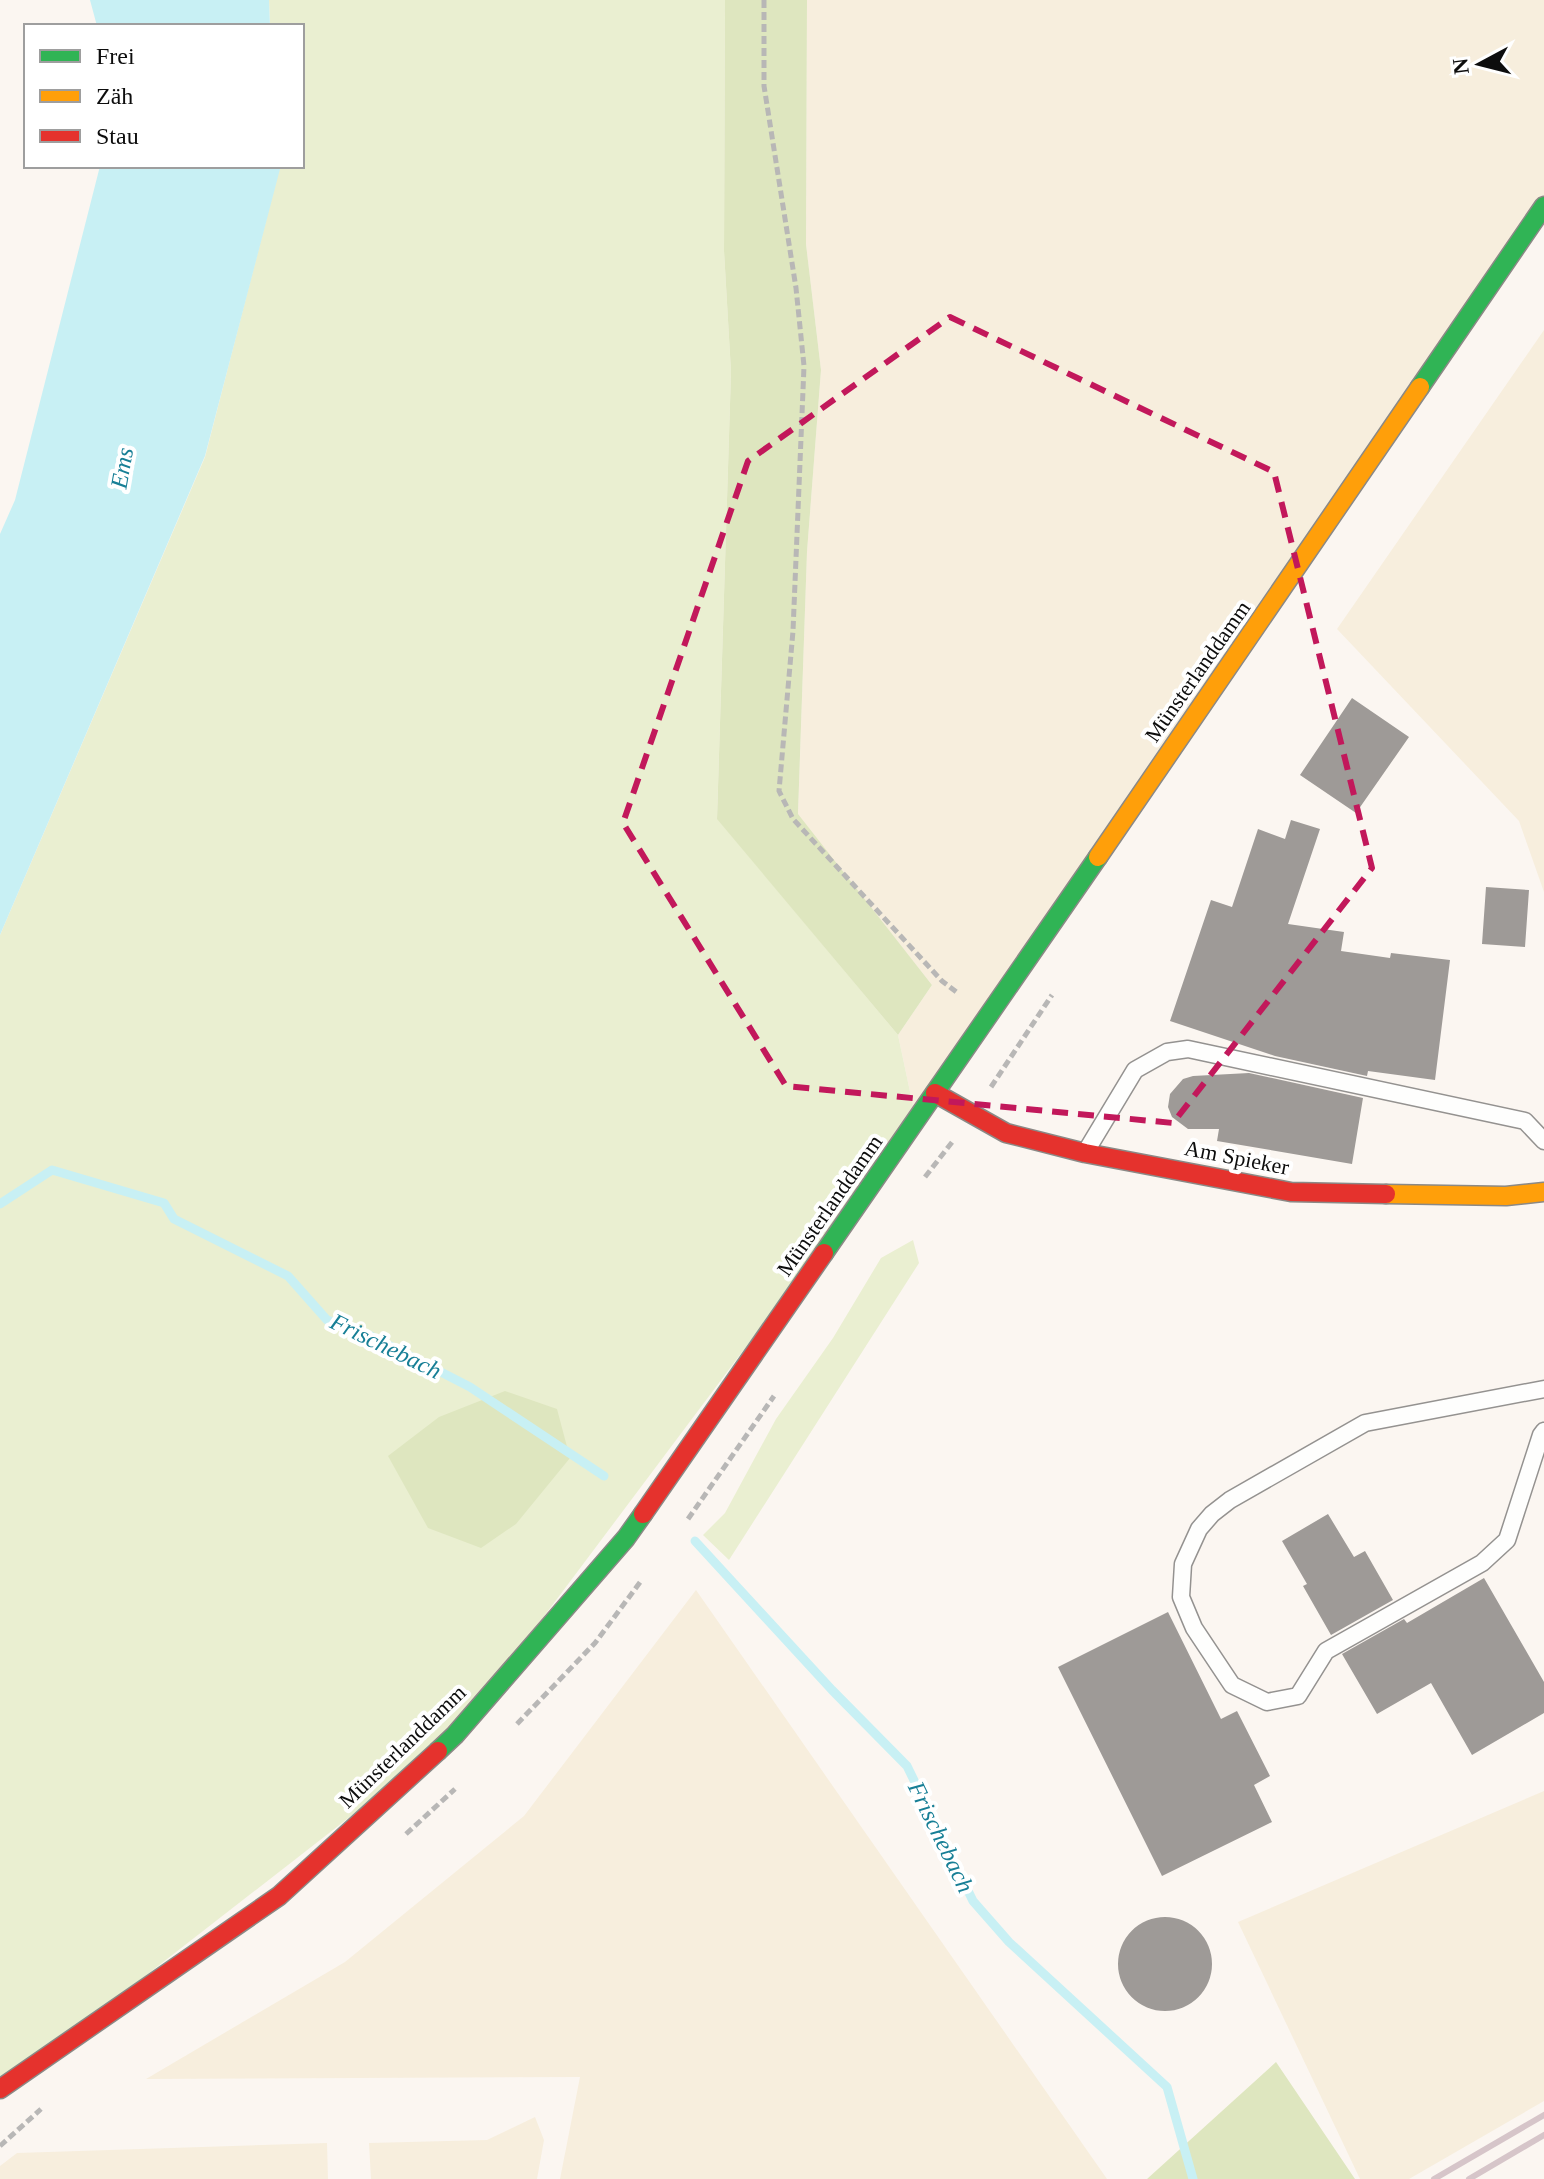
<svg xmlns="http://www.w3.org/2000/svg" width="1544" height="2179" font-family="'Times New Roman',serif">
	<style>
		.farmland { fill: #f7eedd }
		.green { fill: #eaefd1 }
		.forest { fill: #dee6bf }
		.water { fill: #c8f0f4 }
		.lines { fill: none; stroke-linecap: round; stroke-linejoin: round }
		.stream { stroke: #c8f0f4; stroke-width: 9 }
		.building { fill: #9e9a97 }
		.lane-casing { stroke: #949290; stroke-width: 19 }
		.fast-casing { stroke: #8b8986; stroke-width: 21 }
		.slow-casing { stroke: #8b8986; stroke-width: 21 }
		.jam-casing { stroke: #8b8986; stroke-width: 21 }
		.path { stroke: #b8b7b6; stroke-width: 5; stroke-dasharray: 8 4; stroke-linecap: butt }
		.lane { stroke: #fefefd; stroke-width: 16 }
		.fast { stroke: #30b455; stroke-width: 18 }
		.slow { stroke: #ff9f0a; stroke-width: 18 }
		.jam { stroke: #e5322d; stroke-width: 18 }
		.rail { stroke: #d6c5c9; stroke-width: 6 }
		.marked { fill: none; stroke: #c2185b; stroke-width: 6; stroke-dasharray: 16 10; stroke-linejoin: round }
		.labels { text-anchor: middle; stroke-width: 8; stroke-linejoin: round; paint-order: stroke }
		.street-label { font-size: 22px; fill: #0d0d0d; stroke: #fff }
		.water-label { font-size: 24px; font-style: italic; fill: #177f96; stroke: #fff }
	</style>
	<rect width="100%" height="100%" fill="#fbf6f1"/>
	<path class="farmland" d="M807,0h737v205l-628,915 -18,-85 34,-50 -134,-170 9,-263 14,-182 -15,-126z
		M1544,330v562l-25,-71 -182,-192z
		M696,1590l411,589h-547l20,-102 -434,2 199,-117 179,-146z
		M1544,1791v310l-135,78h-49l-122,-257z
		M535,2117l9,23 -7,39h-166l-2,-36 118,-3z
		M327,2143l1,36h-328v-13l17,-13z"/>
	<path class="green" d="M269,0h456l-1,251 7,121 -14,446 181,217 18,85 -461,615 -455,354v-1154l205,-478 75,-291h22v-140h-32z
		M913,1240l6,23 -190,297 -26,-25 22,-22 51,-94 57,-81 48,-80z"/>
	<path class="forest" d="M725,0h82l-1,244 15,126 -14,182 -9,262 134,171 -34,50 -181,-216 14,-447 -7,-121z
		M505,1391l52,18 13,49 -54,66 -35,24 -53,-20 -40,-72 51,-39z
		M1276,2062l79,117h-208z"/>
	<path class="water" d="M90,0h179l1,26h-173z
		M100,166h180v3l-75,287 -205,479v-401l15,-34z"/>
	<g class="lines">
		<path class="stream" d="M0,1204l52,-34 112,33 10,16 114,57 39,44 40,14 103,53 134,89
			M695,1541l137,149 75,76 66,135 36,41 158,145 26,92"/>
	</g>
	<path class="building" d="M1352,698l57,39 -53,76 -56,-38z
		M1291,820l29,9 -32,95 56,8 -3,19 49,7 1,-5 59,7 -15,120 -67,-9 -1,5 -92,-20 -105,-35 41,-121 21,7 26,-78 27,10z
		M1486,887l43,3 -4,57 -43,-3z
		M1249,1073l114,25 -11,66 -135,-23 2,-12h-31l-16,-12 -4,-10 2,-13 13,-15 10,-3z
		M1328,1514l26,43 11,-6 28,49 -62,35 -28,-49 4,-2 -25,-43z
		M1484,1578l60,104v31l-72,42 -41,-72 -54,31 -35,-60 62,-35 3,4z
		M1168,1612l53,107 16,-8 33,65 -16,9 18,37 -110,54 -104,-209z
		M1118 1964a47 47 0 1 1 94 0a47 47 0 1 1-94 0Z"/>
	<g class="lines">
		<defs>
			<path id="lane" d="M1085,1153l50,-83 32,-18 21,-3 337,72 19,20
				M1544,1389l-179,34 -135,77 -18,14 -13,15 -16,35 -2,33 13,31 38,57 35,17 31,-6 28,-45 156,-88 25,-23 34,-105 3,-4"/>
			<path id="fast" d="M1420,387l124,-181
				M824,1253l274,-396
				M438,1751l17,-16 171,-197 17,-24"/>
			<path id="slow" d="M1098,857l322,-470
				M1386,1194l120,2 38,-4"/>
			<path id="jam" d="M935,1093l71,40 79,20 206,39 95,2
				M643,1514l181,-261
				M0,2089l279,-193 159,-145"/>
		</defs>
		<use href="#lane" class="lane-casing"/>
		<use href="#fast" class="fast-casing"/>
		<use href="#slow" class="slow-casing"/>
		<use href="#jam" class="jam-casing"/>
		<path class="path" d="M764,0v86l32,202 8,78 -11,265 -14,160 14,28 149,162 17,13
			M991,1087l61,-92
			M925,1177l28,-36
			M688,1519l86,-123
			M517,1724l78,-81 46,-62
			M406,1834l49,-45
			M0,2146l41,-37"/>
		<use href="#lane" class="lane"/>
		<use href="#fast" class="fast"/>
		<use href="#slow" class="slow"/>
		<use href="#jam" class="jam"/>
		<path class="rail" d="M1434,2179l110,-64
			M1469,2179l75,-44"/>
	</g>
	<path class="marked" d="M950,317l324,155 98,396 -199,255 -387,-37 -163,-263 125,-362z"/>
	<g class="labels">
		<g class="street-label">
			<text transform="translate(1197 671) rotate(-55)" y="8">Münsterlanddamm</text>
			<text transform="translate(1237 1157) rotate(11)" y="8">Am Spieker</text>
			<text transform="translate(829 1205) rotate(-55)" y="8">Münsterlanddamm</text>
			<text transform="translate(402 1746) rotate(-44)" y="8">Münsterlanddamm</text>
		</g>
		<g class="water-label">
			<text transform="translate(122 468) rotate(-80)" y="8">Ems</text>
			<text transform="translate(386 1346) rotate(26)" y="8">Frischebach</text>
			<text transform="translate(941 1837) rotate(64)" y="8">Frischebach</text>
		</g>
	</g>
	<rect x="24" y="24" width="280" height="144" fill="#ffffff" stroke="#9e9e9e" stroke-width="2"/>
	<rect x="40" y="50" width="40" height="12" fill="#30b455" stroke="#9e9e9e" stroke-width="2"/>
	<text x="96" y="64" font-size="24" fill="#0d0d0d">Frei</text>
	<rect x="40" y="90" width="40" height="12" fill="#ff9f0a" stroke="#9e9e9e" stroke-width="2"/>
	<text x="96" y="104" font-size="24" fill="#0d0d0d">Zäh</text>
	<rect x="40" y="130" width="40" height="12" fill="#e5322d" stroke="#9e9e9e" stroke-width="2"/>
	<text x="96" y="144" font-size="24" fill="#0d0d0d">Stau</text>
	<g transform="translate(1480 64) rotate(263)" stroke="#ffffff" stroke-width="6" paint-order="stroke">
	<path d="M0-6L14 30L0 20L-14 30Z" fill="#0d0d0d"/>
	<text y="-12" font-size="22" font-weight="bold" text-anchor="middle" fill="#0d0d0d">N</text>
	</g>
</svg>
